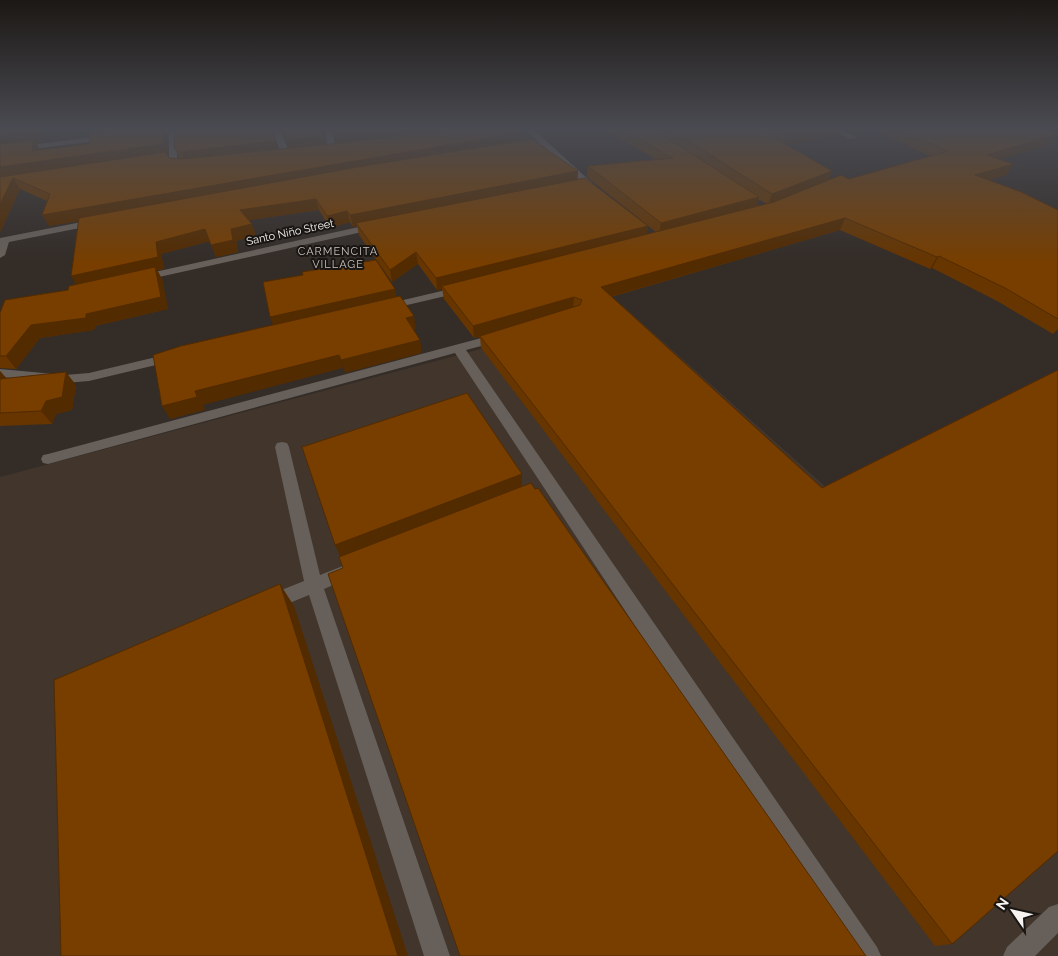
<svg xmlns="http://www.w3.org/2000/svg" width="1058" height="956" font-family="Raleway,sans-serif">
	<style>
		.built { fill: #41352c }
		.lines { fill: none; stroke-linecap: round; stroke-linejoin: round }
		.minor { fill: #67605a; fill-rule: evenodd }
		.wall { fill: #663500; fill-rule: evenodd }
		.shaded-wall { fill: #532b00 }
		.building { fill: #773e00; stroke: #532b00 }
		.labels { text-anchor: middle; stroke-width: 4; stroke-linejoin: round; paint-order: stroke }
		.far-street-label { font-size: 11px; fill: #f7f3f0; stroke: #181513 }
		.far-neighbourhood-label { font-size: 11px; letter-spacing: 1px; fill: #cac2bc; stroke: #181513 }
	</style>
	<rect width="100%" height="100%" fill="#332c27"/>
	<path class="built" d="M622,305l436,389v262h-1058v-479l492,-131z"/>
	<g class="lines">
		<path class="minor" d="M177,128v30l-4,2 -4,-2v-25l-24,2 -4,-2 4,-2z
			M272,128h8l10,28 -1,2 -7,-2z
			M324,128h8l4,25 -7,-2z
			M525,128h7l68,62v4h-6l-52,-49 -27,4v-4l23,-3z
			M831,128h9l17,9 -7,2z
			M109,135l4,2 -1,2 -112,14v-4z
			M97,219l5,3 -2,2 -91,18 -4,13 -5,3v-20z
			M377,223l5,3 -2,2 -239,53 -5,-3 5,-3z
			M463,286l5,3 -1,2 -81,19 -6,-3 2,-2z
			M500,333l6,4 -2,3 -38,10 411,597 4,9h-28l-398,-603 -407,111 -5,-1 -2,-4 2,-4 5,-1z
			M173,353l6,4 -2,3 -88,21 -24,2 -65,-6v-8l65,6 24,-2z
			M282,442l5,1 2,4 31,128 28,-11 6,2 3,5 -3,5 -30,13 126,367h-26l-115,-361 -39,16 -6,-2 -3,-6 3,-6 40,-16 -29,-134 2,-4z
			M1058,904v29l-23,23h-32l4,-9 42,-40z"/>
	</g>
	<path class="wall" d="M0,128l42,14 -6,1 4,7 49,-6 8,-11 -3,-5h70l3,7v19l2,4 11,1 -6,-12 104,3 11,-2 -7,-20h40l3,17 12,-1 -3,-16h183l6,4v9l55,30 -1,9 71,46 -2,9 10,-3 -69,-55 1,-11 68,-7 -55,-31h241l-2,7 -53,10 41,36 21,-2 81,-23 -59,-27 -18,4 -9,-5h195l18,6 -7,10 -50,15 13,5 -7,11 -17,5 69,30v119l-5,5 -56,-33 -65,-33 -2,1 -90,-39 -229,67 341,647 -17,2 -454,-598 -1,-11 -6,1 -30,-39 -2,-10 -5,1 -19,-26 -26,18 -33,-47 -2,-9 -4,1 -3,-5 -20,6 -11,-18 -70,10 7,15 -20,6 2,11 -22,5 -6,-16 -49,13 3,15 -7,1 5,9 6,30 -73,17 -1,4 -54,8 -24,31 -16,-1v-55l68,-23 8,-6 2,-63 -29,5 -2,-25 -27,-12 -20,43zM758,199l9,5 -11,3z
		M0,371l6,7 70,7 -4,25 -16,4 -4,10 -52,2z"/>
	<path class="shaded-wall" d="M37,128h8l-3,14 -6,1 4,7 -2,12 125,-34h1l3,7v19l-167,25v-43z
		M94,128h65l-61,7z
		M322,128l4,18 -37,4 -3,-10z
		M396,128h55l1,4 -115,13 -2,-10z
		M826,128h16l-2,7 -57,11 3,-11z
		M854,128h17v1l-18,4z
		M523,132v11l-474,83 -7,-11z
		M1057,134l-7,10 -69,21 6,-10z
		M275,141l3,10 -93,11 -4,-10z
		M1013,164l-7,11 -37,11 6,-11z
		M578,171l-1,11 -221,41 1,3 -4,1 -3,-12z
		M832,171l-4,11 -60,23 4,-11z
		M13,178l7,11 -20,43v-28z
		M759,197l-3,11 -97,27 2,-12z
		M316,199l3,11 -75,11 -4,-11z
		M347,211l3,11 -20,6 -3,-12z
		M845,218l-5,12 -241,70 2,-13z
		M252,224l4,11 -20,6 2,11 -22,5 -5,-12 20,-16z
		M648,226l-2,12 -204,48v3l-5,1 -1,-12z
		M205,229l5,12 -49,13 3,15 -7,1 5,9 6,30 -73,17 -1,4 -54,8 -24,31 -10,-13 25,-31 47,-37 -7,-12 85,-34z
		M416,252l2,12 -26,18 -2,-12z
		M939,256l-7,12 -2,1 7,-12z
		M395,289l2,11 -123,28 -4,-11z
		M574,297l-1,12 -99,29 -1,-12z
		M414,316l2,13 -8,2 -2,-13z
		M420,340l2,13 -77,20 -4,-13z
		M339,355l4,13 -140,37 2,5 -35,9 -8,-13 33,-15z
		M0,371l8,9 -8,9z
		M66,372l10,13 -4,25 -16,4 -4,10 -11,-13 5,-10z
		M522,474v19l-179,70 -8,-18z
		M280,584l14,22 114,350h-10z"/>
	<path class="building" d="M0,128h37l-1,4 -36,4z
		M136,128h27v16l-163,23v-23l34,-4 -2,11 57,-7 2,-11z
		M175,128h96l4,13 -94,11 -4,-1 -3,-4z
		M282,128h40l1,8 -37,4z
		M334,128h62l-61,7z
		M454,128h63l6,4 -481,83 8,-21 -37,-16 -13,26v-27l165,-25 4,6 12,1 150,-15 120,-14z
		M620,128h32l107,69 -98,26 -73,-57 85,-8z
		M668,128h89l75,43 -60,23z
		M773,128h53l-40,7z
		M895,128h144l18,6 -70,21 26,9 -38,11 46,17 37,18v109l-53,-31 -66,-32 -2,1 -92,-39 -244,69 221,201 236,-118v481l-106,93 -472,-608 100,-31 2,-5 -8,-3 -101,29 -31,-40 332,-84 67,-27 8,4 99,-28z
		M532,139l46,32 -228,44 -3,-4 -20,5 -11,-17 -76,11 12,14 -21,5 2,11 -22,5 -6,-16 -49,13 2,15 -87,19 8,-58 284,-52z
		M585,178l63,48 -212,52 -20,-26 -26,18 -34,-47z
		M376,260l19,29 -125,28 -7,-35 40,-7 -1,-3z
		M155,267l6,30 -75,17v4l-55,7 -25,31h-6v-43l5,-13 63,-10 1,-4z
		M400,296l14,20 -8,2 14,22 -79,20 -2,-5 -144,36 2,6 -35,9 -9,-51 28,-9z
		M66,372l-4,25 -16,4 -5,10 -41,2v-34z
		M467,393l55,81 -187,71 -33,-98z
		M531,483l4,6 3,-1 328,468h-406l-132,-382 15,-6 -4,-11z
		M280,584l118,372h-337l-7,-276z"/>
	<linearGradient id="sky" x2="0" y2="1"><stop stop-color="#1c1815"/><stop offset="0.49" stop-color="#4a4b52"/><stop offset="1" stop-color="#4a4b52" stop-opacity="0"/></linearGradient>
	<rect width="1058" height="262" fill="url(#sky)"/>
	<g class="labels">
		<g class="far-street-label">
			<text transform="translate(290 232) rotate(-12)" y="4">Santo Niño Street</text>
		</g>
		<g class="far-neighbourhood-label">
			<text x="338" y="255">CARMENCITA<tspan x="338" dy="13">VILLAGE</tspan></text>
		</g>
	</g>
	<g transform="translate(1013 911) rotate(304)" stroke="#181513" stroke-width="4" paint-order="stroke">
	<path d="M0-4L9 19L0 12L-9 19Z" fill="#f7f3f0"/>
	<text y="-8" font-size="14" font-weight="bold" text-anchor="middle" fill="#f7f3f0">N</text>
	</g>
</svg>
